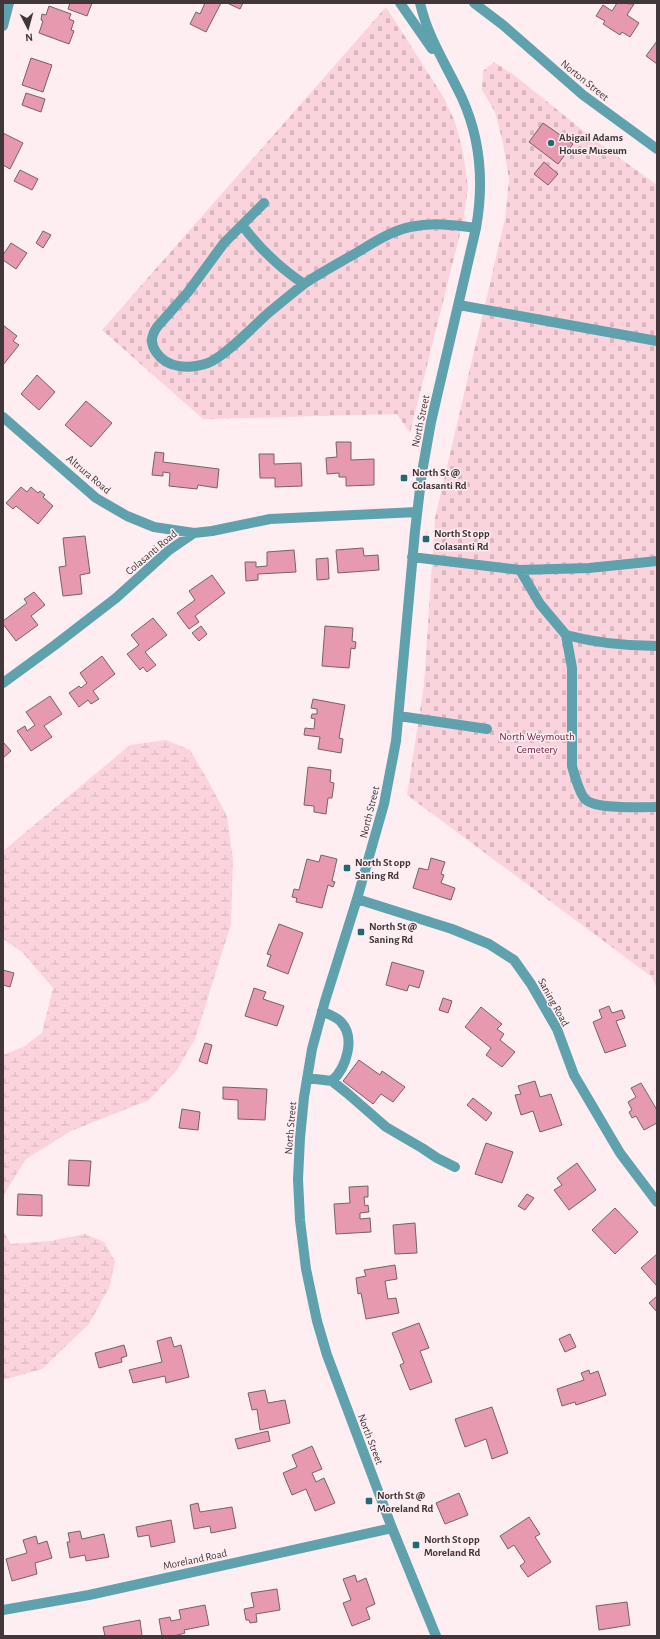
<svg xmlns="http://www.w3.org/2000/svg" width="660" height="1639" font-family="'Alegreya Sans',sans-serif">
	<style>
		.wetland { fill: url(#wetland-marsh) }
		.cemetery { fill: url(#cemetery-stones) }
		.building { fill: #e799af; stroke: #796167 }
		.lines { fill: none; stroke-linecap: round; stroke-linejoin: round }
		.minor { stroke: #5fa2ad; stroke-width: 10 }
		.poi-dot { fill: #206a74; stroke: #feeef2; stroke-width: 1.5 }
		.labels { text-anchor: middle; stroke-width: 3; stroke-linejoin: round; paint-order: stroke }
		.street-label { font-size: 11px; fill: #413639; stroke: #feeef2 }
		.poi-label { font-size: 11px; font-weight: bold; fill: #413639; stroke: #feeef2; text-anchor: start }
		.park-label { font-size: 11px; fill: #72183c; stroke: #feeef2 }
	</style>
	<defs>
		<pattern id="wetland-marsh" width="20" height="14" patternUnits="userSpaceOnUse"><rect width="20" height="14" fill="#fbd3dd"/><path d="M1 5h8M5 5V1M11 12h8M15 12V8" fill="none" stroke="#d8b6be"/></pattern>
		<pattern id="cemetery-stones" width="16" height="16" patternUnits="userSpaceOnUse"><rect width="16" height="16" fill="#fbd3dd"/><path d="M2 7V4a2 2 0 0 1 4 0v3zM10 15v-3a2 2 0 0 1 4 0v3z" fill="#d8b6be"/></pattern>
	</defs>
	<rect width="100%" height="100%" fill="#feeef2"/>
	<path class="wetland" d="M166,740l24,10 16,27 21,39 6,44 -2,64 -36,115 -18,31 -28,30 -78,31 -45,28 -23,37v-141l20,-8 19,-14 11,-45 -31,-36 -19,-13v-88l127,-106z
		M3,1231l8,13 40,-3 34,-7 19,8 11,19 -5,25 -21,38 -47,45 -39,11z"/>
	<path class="cemetery" d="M386,7l58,91 11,24 8,30 5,36 -5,34 -53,211 -13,-19 -194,5 -101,-89z
		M494,62l20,13 82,66 61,44v804l-5,-12 -245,-182 17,-110 11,-167 70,-299 4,-40 -6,-36 -8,-31 -13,-22 1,-19z"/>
	<path class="building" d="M70,3h22l-5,13 -19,-7z
		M205,3h16l-15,29 -16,-8 6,-12 4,2z
		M227,3h16l-3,6z
		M617,3l17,1 -7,11 12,8 -9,14 -8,-5 -2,3 -17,-11 2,-3 -9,-5 7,-11 9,6z
		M49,6l22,8 -2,5 5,2 -3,9 3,1 -5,13 -30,-11 4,-12 -2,-1 1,-6 4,1z
		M657,41v23l-11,-8z
		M31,58l21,7 -9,27 -21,-7z
		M26,93l19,6 -4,13 -19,-7z
		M543,123l30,21 -15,20 -29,-22z
		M3,133l20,10 -13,26 -7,-4z
		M544,162l14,12 -10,11 -14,-11z
		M20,170l18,9 -6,11 -18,-9z
		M43,231l8,4 -8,13 -7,-5z
		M11,243l16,10 -11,16 -13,-9v-5z
		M3,325l14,11 -4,5 6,4 -16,20z
		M37,375l18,17 -16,18 -18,-16z
		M86,401l26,22 -21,24 -26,-22z
		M336,442h15v18l23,-1v26l-28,1v-9h-7v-4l-12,1 -1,-16 11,-1z
		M155,452l9,1 -1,9 56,7 -2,19 -19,-3 -1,4 -28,-3 1,-13 -7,-1v4l-11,-1z
		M259,454h15v10l27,-1 1,23 -27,1v-9h-15z
		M21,487l6,5 4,-5 7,6 2,-2 5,4 -2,2 10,9 -15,18 -22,-18 -3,3 -7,-6z
		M85,536l5,37 -10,2 2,19 -19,2 -4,-29 7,-1 -3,-28z
		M363,548l1,8 14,-1 1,15 -41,3 -2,-23z
		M294,550l2,22 -38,2v6l-12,1 -1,-19h11v5l11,-1v-14z
		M328,558l1,21 -12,1 -1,-21z
		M212,575l13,18 -30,23 4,6 -10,7 -12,-16 18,-13 -6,-9z
		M34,592l11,13 -14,11 7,9 -22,16 -13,-17v-3l24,-18 -3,-4z
		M153,618l14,17 -22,17 11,13 -9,7 -4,-5 -3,3 -13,-16 12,-9 -8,-10z
		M201,626l6,8 -8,7 -7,-8z
		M325,626l28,2 -1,13 4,1 -1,7 -4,-1 -2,20 -27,-2z
		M102,656l13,18 -22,17 6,8 -8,5 -3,-4 -9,7 -10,-14 10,-7 2,2 6,-5 -7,-10z
		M50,696l12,18 -18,12 8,11 -21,14 -14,-20 8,-5 2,5 8,-6 -9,-13z
		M313,699l32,6 -6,33 4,1 -2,14 -23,-4 2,-12 -16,-2 1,-7 9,1 1,-10 -4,-1 1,-4h5v-5l-6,-1z
		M3,742l8,9 -8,7z
		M308,767l23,3 -1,12 4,1 -2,15h-4l-2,16 -12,-2v-6l-10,-1z
		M321,855l16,4 -5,22 3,1 -2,5 -5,-2 -6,23 -26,-6 1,-4 -5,-1 2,-8 5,1 8,-31 12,3z
		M431,858l14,4 -4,12 3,1 -3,8 14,5 -4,12 -38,-12 6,-20 9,2z
		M279,924l24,9 -15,41 -21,-8 4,-11 -4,-1z
		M392,962l32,9 -5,17 -10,-3 -2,6 -21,-6z
		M3,970l11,3 -4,14 -7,-2z
		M254,988l12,4 -3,7 21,7 -7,20 -32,-10z
		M443,998l9,3 -4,12 -9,-3z
		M609,1006l3,7 10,-3 3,8 -9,3 10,25 -21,7 -12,-31 9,-4 -3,-8z
		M481,1007l21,17 -5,5 7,5 -4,6 15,12 -13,15 -16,-12 5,-7 -26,-21z
		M205,1043l7,2 -5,19 -8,-3z
		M359,1060l21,15 2,-4 23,16 -12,15 -12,-8 -8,10 -30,-23z
		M535,1081l5,16 11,-3 11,31 -22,7 -7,-21 -12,4 -6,-20 6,-1 -3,-8z
		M641,1083l16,27v13l-13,7 -8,-14 -4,2 -3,-6 3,-2 -4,-8 8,-5 -5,-9z
		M223,1087l44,2 -2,31 -27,-1v-19l-15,-1z
		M473,1098l19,15 -6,8 -19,-16z
		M182,1109l18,3 -2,18 -19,-2z
		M486,1143l27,9 -11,31 -27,-9z
		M69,1160l22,1 -2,25 -21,-1z
		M577,1163l19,27 -27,20 -15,-20 8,-5 -5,-7z
		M368,1186v11h-4l1,9 3,-1 1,7 -9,1v6l10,-1 1,14 -35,2 -2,-30 16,-1 -1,-16z
		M18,1194l24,1v21l-25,-1z
		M527,1194l7,4 -9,12 -7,-4z
		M615,1208l23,24 -23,22 -23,-24z
		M415,1223l2,30 -22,1 -2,-29z
		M657,1254v32l-16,-18z
		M395,1265l2,14 -12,2 3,18 8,-1 3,15 -33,6 -5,-26 -3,1 -2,-16 10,-2 -2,-6z
		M657,1296v16l-8,-9z
		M419,1323l10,25 -9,3 12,31 -22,8 -10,-25 4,-2 -12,-30z
		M570,1334l6,13 -11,5 -6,-13z
		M171,1337l3,10 7,-2 8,32 -23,6 -1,-7 -32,7 -4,-13 33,-8 -5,-21z
		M124,1345l3,11 -6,2 1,4 -23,6 -4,-15z
		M589,1370l1,4 8,-3 8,24 -30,10 -1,-3 -13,4 -5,-17 27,-9 -3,-7z
		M265,1390l3,13 17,-3 5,23 -30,7 -3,-21 -5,1 -4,-17z
		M492,1407l16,46 -16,6 -6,-20 -21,8 -10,-28z
		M268,1431l2,10 -32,8 -3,-10z
		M312,1446l10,23 -10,4 4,9 8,-4 11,25 -20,8 -9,-22 -14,6 -9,-22 14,-6 -5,-12z
		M459,1493l9,22 -23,9 -9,-21z
		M198,1503l2,9 32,-5 4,21 -25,5 -1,-7 -16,3 -4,-24z
		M529,1517l11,17 -5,3 16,25 -23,15 -8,-11 5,-4 -11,-17 -6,4 -8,-13z
		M171,1520l4,22 -24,5 -2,-12 -11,2 -2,-10z
		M80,1531l2,8 22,-5 5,23 -23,4 -1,-6 -15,3 -3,-16h3l-2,-9z
		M36,1536l2,8 9,-3 5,17 -17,5 2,11 -25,7 -6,-22 21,-6 -4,-13z
		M355,1575l2,7 9,-4 9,26 -9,4 4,11 -18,7 -9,-23 8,-3 -8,-21z
		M277,1589l3,21 -24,4 1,8 -7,1 -1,-3h-3l-2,-11 10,-2 -3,-14z
		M627,1602l3,23 -31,5 -3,-24z
		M205,1605l4,20 -25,5 1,3 -11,3h-12l-3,-17 11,-2 1,4 10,-2 -2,-9z
		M140,1620l2,16h-37l-2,-9z"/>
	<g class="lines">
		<path class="minor" d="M400,3l32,46
			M420,3c8,35 27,63 42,95 19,42 22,85 14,130l-45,194 -9,50 -7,59 -19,210 -12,63 -27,95 -32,102 -13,48 -8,48 -4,41 -2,41 2,41 6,49 11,52 10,34 65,173 44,108
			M474,3l29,22 80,70 74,54
			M3,26l6,-23
			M264,203l-40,40 -36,49 -31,35c-6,9 -7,16 -1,25 11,17 34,17 52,11 16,-6 44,-35 58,-48 12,-10 25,-21 38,-31 16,-11 35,-21 52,-31 17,-10 35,-22 54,-26 23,-5 44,-2 66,1
			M242,225c18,24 38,43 62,59
			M459,305l198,36
			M3,417l93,81 31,18 27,11 40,6
			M412,557l108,13
			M657,561l-68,7 -69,2 20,34 26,31 6,33v98c3,11 6,23 12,32 9,12 58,9 73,9
			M566,635c30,8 60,11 91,11
			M3,683l52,-38 61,-47 52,-47 26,-18 18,-2 58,-12 147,-7
			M399,716l88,13
			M357,899l95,30 37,15 25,16 17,24 26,45 17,46 46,78 37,49
			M307,1078l25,3c14,-13 24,-43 9,-59 -4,-5 -13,-8 -19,-11
			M332,1081l15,12 39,34 36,21 15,10 18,9
			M3,1610l86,-15 303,-67"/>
	</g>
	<g class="poi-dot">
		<circle cx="551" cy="143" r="4"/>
		<rect x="400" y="474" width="8" height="8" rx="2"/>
		<rect x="422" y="535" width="8" height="8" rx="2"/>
		<rect x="343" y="864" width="8" height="8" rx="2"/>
		<rect x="357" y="928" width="8" height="8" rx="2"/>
		<rect x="365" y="1497" width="8" height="8" rx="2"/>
		<rect x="412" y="1541" width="8" height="8" rx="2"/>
	</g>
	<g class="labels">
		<g class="street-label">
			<text transform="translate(585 80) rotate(39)" y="4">Norton Street</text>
			<text transform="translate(420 421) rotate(-78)" y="4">North Street</text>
			<text transform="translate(89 474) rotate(40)" y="4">Altrura Road</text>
			<text transform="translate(151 552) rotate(-40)" y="4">Colasanti Road</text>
			<text transform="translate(369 812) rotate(-76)" y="4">North Street</text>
			<text transform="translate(554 1002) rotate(61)" y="4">Saning Road</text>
			<text transform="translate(290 1128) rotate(-85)" y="4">North Street</text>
			<text transform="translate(371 1439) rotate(69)" y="4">North Street</text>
			<text transform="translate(195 1559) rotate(-12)" y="4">Moreland Road</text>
		</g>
		<g class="poi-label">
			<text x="559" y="141">Abigail Adams<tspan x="559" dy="13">House Museum</tspan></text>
			<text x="412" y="476">North St @<tspan x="412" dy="13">Colasanti Rd</tspan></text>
			<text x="434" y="537">North St opp<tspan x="434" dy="13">Colasanti Rd</tspan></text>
			<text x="355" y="866">North St opp<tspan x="355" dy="13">Saning Rd</tspan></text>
			<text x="369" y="930">North St @<tspan x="369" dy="13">Saning Rd</tspan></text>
			<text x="377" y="1499">North St @<tspan x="377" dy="13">Moreland Rd</tspan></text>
			<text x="424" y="1543">North St opp<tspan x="424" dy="13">Moreland Rd</tspan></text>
		</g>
		<g class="park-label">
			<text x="537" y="740">North Weymouth<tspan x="537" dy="13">Cemetery</tspan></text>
		</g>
	</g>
	<rect width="660" height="1639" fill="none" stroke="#413639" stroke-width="8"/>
	<g transform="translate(28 28) rotate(174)" stroke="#feeef2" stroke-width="3" paint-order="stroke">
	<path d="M0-3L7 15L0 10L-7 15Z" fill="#413639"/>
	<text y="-6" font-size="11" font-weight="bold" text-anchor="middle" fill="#413639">N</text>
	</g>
</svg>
